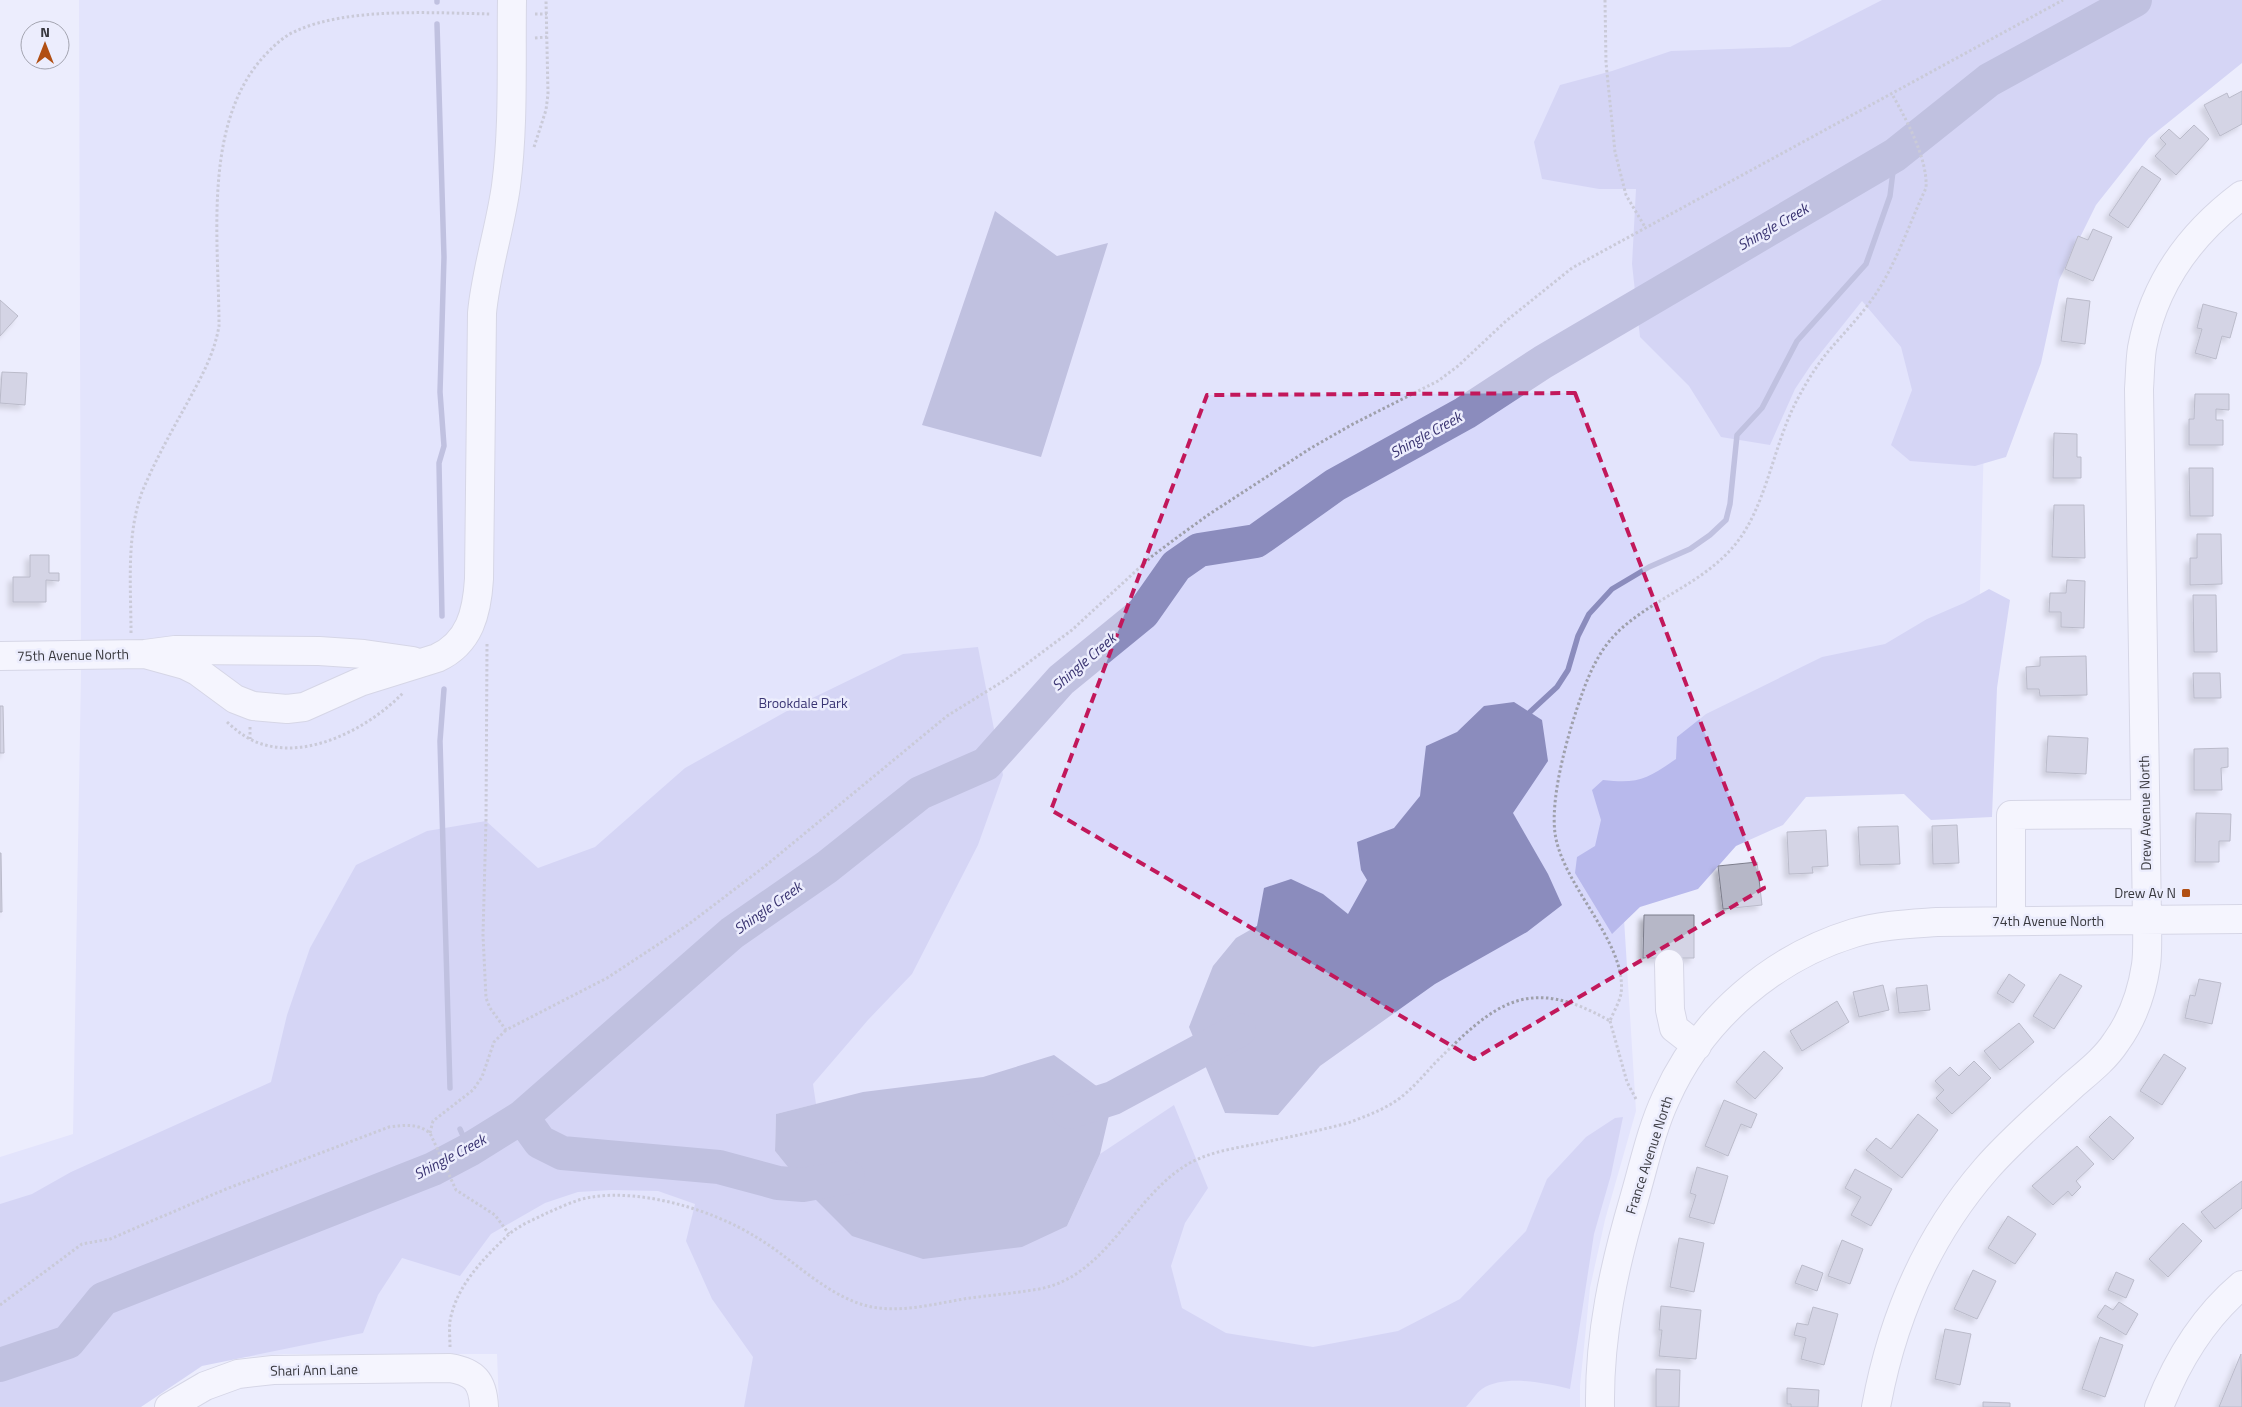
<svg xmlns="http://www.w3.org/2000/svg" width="2242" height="1407" font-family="'Titillium Web',sans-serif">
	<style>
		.green { fill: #d8d9fb }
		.forest { fill: #b8b9ec }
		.water { fill: #8b8cbd }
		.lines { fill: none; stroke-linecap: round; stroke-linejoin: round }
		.stream { stroke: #8b8cbd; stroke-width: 5.5 }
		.river { stroke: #8b8cbd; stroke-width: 34 }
		.building { fill: #b6b7c7; stroke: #7d7e8c; filter: url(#shadow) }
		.minor-casing { stroke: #babbcb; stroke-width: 30 }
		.path { stroke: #9fa0ab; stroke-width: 3; stroke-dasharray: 2.5 2.5; stroke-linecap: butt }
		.minor { stroke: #fff; stroke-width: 28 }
		.marked { fill: none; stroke: #c2185b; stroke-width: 4; stroke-dasharray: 10 6; stroke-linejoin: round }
		.poi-dot { fill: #b14f13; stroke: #ecedfd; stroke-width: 2 }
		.labels { text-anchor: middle; stroke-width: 5; stroke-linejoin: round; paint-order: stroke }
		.street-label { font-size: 14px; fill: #39393f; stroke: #ecedfd }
		.park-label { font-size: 14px; fill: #3b3674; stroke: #ecedfd }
		.poi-label { font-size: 14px; fill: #39393f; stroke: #ecedfd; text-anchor: end }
		.water-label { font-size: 15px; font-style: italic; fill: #383270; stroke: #ecedfd }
	</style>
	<defs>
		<filter id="shadow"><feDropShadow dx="-4.5" dy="4.5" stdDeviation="2.5" flood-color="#0004"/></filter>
	</defs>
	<rect width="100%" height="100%" fill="#ecedfd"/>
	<path class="green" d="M79,0h2160l-247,148 -16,587 -249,59 -106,77 15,240 -31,109 -15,68 -10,98v21h-1081l-2,-53h-213l-75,6 -209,8v-211l73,-23 8,-461z"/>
	<path class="forest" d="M1882,0h360v63l-93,75 -53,67 -37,75 -18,83 -35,94 -31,9 -65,-5 -19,-16 21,-55 -11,-43 -39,-46 -51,64 -16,24 -25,56 -49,-8 -32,-51 -49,-49 -8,-73 4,-75h-37l-57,-10 -8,-37 26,-57 52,-14 59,-20 119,-4z
		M1989,589l21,11 -13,88 -5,129 -61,3 -27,-26 -98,3 -23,28 -47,21 -38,43 -58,18 -28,27 -37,-61 2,-16 18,-11 6,-26 -9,-30 11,-10c36,4 44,-1 73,-21l1,-22 29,-23 116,-57 63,-13 42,-25 37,-16z
		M978,647l25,128 -25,70 -66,129 -44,46 -55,64 3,20 -40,10 -1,37 33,41 259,34 33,-72 74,-49 34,83 -23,35 -14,43 11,42 44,25 87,14 85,-16 62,-32 66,-68 21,-52 39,-42 29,-19 8,-1 -12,58 -17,59 -24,155c-25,-6 -65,-15 -88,0 -6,4 -11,13 -16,18h-722l9,-50 -41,-58 -26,-58 9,-37 -37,-13 -46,-1 -34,2 -33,11 -54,31 -31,42 -58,-18 -24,37 -15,38 -161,33 -61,41h-141v-203l32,-10 39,-22 200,-90 16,-67 23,-67 46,-83 71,-34 59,-10 52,47 57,-21 90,-79 109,-61 109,-53z"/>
	<path class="water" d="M995,211l62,45 51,-13 -67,214 -119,-32z
		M1514,702l28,18 6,41 -35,52 35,61 14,31 -35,27 -92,52 -115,82 -42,49 -53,-2 -36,-86 24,-61 23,-28 21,-12 7,-38 27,-9 32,15 25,20 19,-34 -6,-10 -4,-28 37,-14 26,-32 6,-50 31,-14 27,-26z
		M1054,1055l59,43 -13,56 -33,72 -45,21 -99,12 -71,-23 -44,-44 -33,-41 1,-37 87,-22 120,-15z"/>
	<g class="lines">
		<path class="stream" d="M437,0v2
			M437,24l7,233 -4,135 4,54 -5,17 3,153
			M444,689l-4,52 10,347
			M1530,712l27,-25 11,-17 10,-34 11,-22 23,-25 37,-22 41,-18 20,-14 16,-15 4,-16 7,-69 25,-27 35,-67 69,-77 24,-68 5,-41
			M460,1129l9,21"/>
		<path class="river" d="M1069,1112l44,-14 126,-68
			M522,1117l18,25 22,11 157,14 59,16 25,2 45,-8
			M0,1365l68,-23 35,-43 330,-130 36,-19 53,-33 210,-184 95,-66 93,-74 66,-29 75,-84 82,-67 33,-47 23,-16 57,-9 79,-56 130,-72 78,-51 352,-207 94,-75 146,-80"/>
	</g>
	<path class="building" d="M2242,91v33l-22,12 -16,-31 23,-12 2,5z
		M2194,125l15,14 -33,36 -21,-19 11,-12 -6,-6 9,-9 11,10z
		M2142,166l19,13 -33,49 -19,-13z
		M2093,229l19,8 -19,44 -28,-12 13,-33 10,4z
		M2067,298l23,3 -5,43 -24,-3z
		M0,300l18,16 -18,20z
		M2203,304l34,9 -7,25 -8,-2 -6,23 -21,-6 7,-24 -5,-1z
		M2,372l25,1 -2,32 -25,-2z
		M2195,394h34v16l-13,-1v11h7v25h-34v-26h5z
		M2054,433l23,1v23h4v21h-28z
		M2189,468h24v48h-23z
		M2054,505h30l1,53 -33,-1z
		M2197,534h24l1,50 -32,1v-27h7z
		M30,555h19v18h10v8l-13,-1v22h-33v-25h17z
		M2067,580l18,1 -1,47 -23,-1v-15h-12l1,-19h16z
		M2193,595h23l1,57h-23z
		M2086,656l1,39 -47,1 -1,-7h-12l-1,-22 14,-1v-9z
		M2193,673h27l1,25h-27z
		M0,706h3l1,47h-4z
		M2048,736l40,2 -2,36 -40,-2z
		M2228,748v19l-7,1 1,22h-28v-41z
		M2196,813l35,1 -1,27h-11v21h-24z
		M1957,825l2,38 -26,1 -1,-38z
		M1898,826l2,38 -40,1 -2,-38z
		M1826,830l2,36 -16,1 1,6 -24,1 -2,-42z
		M1,853l1,59h-2v-59z
		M1757,862l5,43 -39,4 -5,-43z
		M1644,915h50v43h-51z
		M2009,974l16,11 -12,18 -16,-10z
		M2060,974l22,12 -28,43 -21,-13z
		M2199,979l22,4 -9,41 -27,-6 5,-23 5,1z
		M1883,985l6,25 -30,7 -6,-25z
		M1927,985l3,25 -31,3 -3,-25z
		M1837,1001l12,21 -47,29 -12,-20z
		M2019,1023l15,19 -34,28 -16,-19z
		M1764,1051l19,17 -28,31 -19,-17z
		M2164,1054l22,14 -24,37 -22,-14z
		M1974,1061l17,17 -39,36 -16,-16 8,-8 -9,-9 15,-14 9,9z
		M1724,1100l33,14 -6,14 -10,-4 -13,32 -23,-10z
		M1918,1114l20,16 -36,48 -36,-28 10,-12 15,11z
		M2110,1116l24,22 -21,22 -24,-23z
		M2077,1146l17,18 -18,17 5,6 -9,9 -4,-5 -15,14 -21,-19z
		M1697,1167l31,9 -14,48 -25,-7 7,-22 -6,-2z
		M1855,1169l37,20 -21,37 -20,-11 10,-18 -16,-9z
		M2242,1181v27l-27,21 -14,-17z
		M2008,1216l28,18 -21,30 -27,-16z
		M2183,1223l19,18 -34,36 -19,-18z
		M1679,1238l25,5 -10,49 -24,-5z
		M1842,1240l21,9 -13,35 -22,-8z
		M1802,1265l21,8 -6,18 -22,-8z
		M1973,1270l23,11 -19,38 -23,-10z
		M2116,1272l18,8 -8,18 -18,-8z
		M2119,1302l19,12 -12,21 -29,-18 8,-12 8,5z
		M1661,1306l40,4 -5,49 -37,-3 3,-26h-3z
		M1813,1307l25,7 -14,51 -23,-6 5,-21 -12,-3 3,-12 11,2z
		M1945,1329l26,5 -11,51 -25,-6z
		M2100,1337l23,8 -18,52 -23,-8z
		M2241,1354l1,53h-23z
		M1656,1369l24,1 -1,37h-23z
		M1787,1388l32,2 -1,17h-27v-3h-4z
		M1983,1402l27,1v4h-27z"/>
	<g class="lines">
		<defs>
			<path id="minor" d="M145,654l40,11 12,6 38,28 18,7 34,3 17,-2 56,-25 77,-24c33,-15 40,-46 42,-79l3,-266c4,-43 18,-84 24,-127 8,-61 5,-124 6,-186
				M0,656l145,-2 30,-4 144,1 45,3 49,7
				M2011,921v-106l134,-1
				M1669,964l1,46 4,18 23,18
				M169,1407l36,-21 33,-12 35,-4 177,-2c24,4 33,13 34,39
				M1600,1407c-1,-72 14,-140 34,-208 10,-34 17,-69 32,-101 35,-79 106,-140 188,-165 27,-8 55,-9 83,-11l305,-3
				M1876,1407c16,-87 51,-170 110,-238 26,-30 58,-57 87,-84 15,-13 32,-26 43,-43 16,-22 26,-50 30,-77 2,-14 1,-30 1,-45l-8,-531c1,-13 1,-28 3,-41 12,-65 48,-114 100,-153
				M2159,1407c18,-46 45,-90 83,-122"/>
		</defs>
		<use href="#minor" class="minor-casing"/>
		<path class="path" d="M1605,0l1,63 9,89 11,43 19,32
			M535,14h12
			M535,38l12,-1
			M534,147l12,-37 2,-16 -2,-94
			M131,633c0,-46 -5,-97 11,-141 12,-29 28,-58 43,-85 14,-26 29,-51 34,-81 0,-87 -18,-208 50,-275 8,-8 17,-16 27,-20 52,-24 138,-18 195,-17
			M487,644l-1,177 -3,114 3,63 4,10 16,22 101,-52 82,-54 75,-57 183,-151 58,-36 67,-50 79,-73 28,-21 29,-21 103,-67 42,-24 85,-43 20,-15 48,-45 66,-53 491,-268
			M227,722c10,9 20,17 32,21 49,18 111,-16 144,-50
			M250,727v12
			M1610,1021l17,61 9,17
			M430,1133l3,-12 40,-31 9,-13 12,-35 12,-12
			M0,1305l82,-61 28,-5 116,-50 163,-62c15,-2 28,-4 41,6l26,57 39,25 14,19
			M450,1347c0,-8 -1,-18 0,-26 6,-34 32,-61 56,-84 11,-11 27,-17 41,-24 14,-6 30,-14 45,-16 51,-8 121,13 164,40 36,21 67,56 108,68 34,10 72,-2 106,-7 23,-3 46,-5 69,-9 69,-13 92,-91 149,-125 26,-15 59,-17 87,-24 25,-5 49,-11 73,-17 18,-7 36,-13 52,-25 13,-10 24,-23 35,-35 60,-60 93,-89 175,-42 3,-8 9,-18 11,-27 7,-51 -59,-108 -66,-161 -5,-38 14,-103 27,-139 7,-20 16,-40 30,-56 32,-36 88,-52 121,-91 33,-37 40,-102 64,-147 10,-19 21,-37 35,-53 14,-16 29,-32 41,-49 23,-33 36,-74 53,-110 2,-29 -20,-69 -34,-94"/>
		<use href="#minor" class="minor"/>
	</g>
	<path d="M0 0H2242V1407H0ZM1575,393l189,495 -290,171 -423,-249 156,-415z" fill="#ecedfd" fill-opacity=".55" fill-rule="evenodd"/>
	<path class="marked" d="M1575,393l189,495 -290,171 -423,-249 156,-415z"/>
	<rect class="poi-dot" x="2181" y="888" width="10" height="10" rx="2.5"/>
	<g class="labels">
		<g class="street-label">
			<text transform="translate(73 655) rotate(-1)" y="5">75th Avenue North</text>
			<text transform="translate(2145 813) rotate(-91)" y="5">Drew Avenue North</text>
			<text x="2048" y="926">74th Avenue North</text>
			<text transform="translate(1649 1155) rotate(-72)" y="5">France Avenue North</text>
			<text transform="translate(314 1370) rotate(-1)" y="5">Shari Ann Lane</text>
		</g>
		<g class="park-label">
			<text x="803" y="708">Brookdale Park</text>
		</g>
		<g class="poi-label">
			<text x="2176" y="898">Drew Av N</text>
		</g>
		<g class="water-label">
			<text transform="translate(1773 227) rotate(-30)" y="5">Shingle Creek</text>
			<text transform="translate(1426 435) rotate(-29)" y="5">Shingle Creek</text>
			<text transform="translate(1084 662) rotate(-41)" y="5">Shingle Creek</text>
			<text transform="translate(768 908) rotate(-35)" y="5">Shingle Creek</text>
			<text transform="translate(450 1157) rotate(-28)" y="5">Shingle Creek</text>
		</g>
	</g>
	<g transform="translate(45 45)"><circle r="24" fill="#ecedfd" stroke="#a4a5b1"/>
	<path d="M0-4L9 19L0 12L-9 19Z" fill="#b14f13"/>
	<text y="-8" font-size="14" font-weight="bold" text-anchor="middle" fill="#39393f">N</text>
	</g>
</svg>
